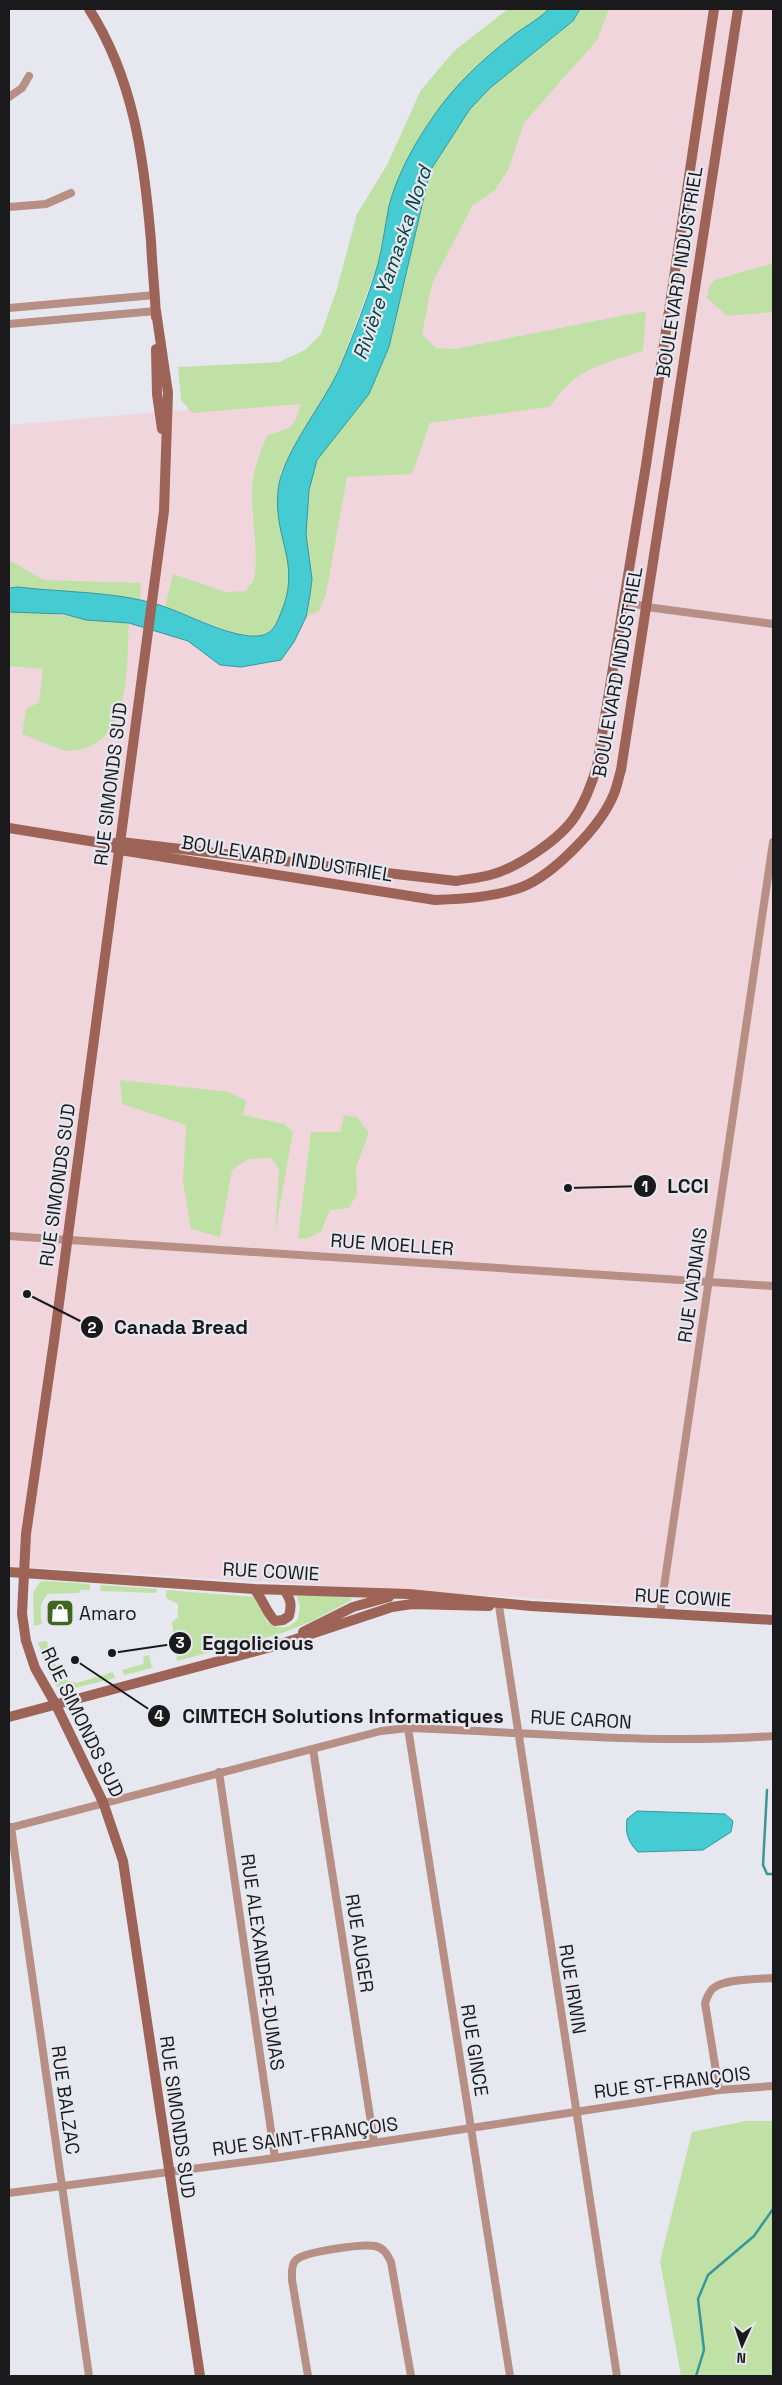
<svg xmlns="http://www.w3.org/2000/svg" width="782" height="2385" font-family="'Space Grotesk',sans-serif">
	<style>
		.industrial { fill: #f0d6dc }
		.green { fill: #c0e1a5 }
		.water { fill: #45cbd2; stroke: #38969c }
		.lines { fill: none; stroke-linecap: round; stroke-linejoin: round }
		.stream { stroke: #38969c; stroke-width: 2.5 }
		.street { stroke: #b78f85; stroke-width: 8 }
		.secondary { stroke: #9c6356; stroke-width: 10 }
		.labels { text-anchor: middle; stroke-width: 4.5; stroke-linejoin: round; paint-order: stroke }
		.street-label { font-size: 19px; fill: #1a1a1d; stroke: #e6e7ef }
		.poi-label { font-size: 19px; fill: #1a1a1d; stroke: #e6e7ef; text-anchor: start }
		.water-label { font-size: 20px; font-style: italic; fill: #034245; stroke: #e6e7ef }
		.leader { fill: none; stroke: #1a1a1d; stroke-width: 2 }
		.callout-dot { fill: #1a1a1d; stroke: #e6e7ef; stroke-width: 2 }
		.mark-label { font-size: 15px; text-anchor: middle; font-weight: bold; fill: #fff }
		.callout-label { font-size: 20px; text-anchor: middle; font-weight: bold; fill: #1a1a1d; stroke: #e6e7ef; stroke-width: 4.5; stroke-linejoin: round; paint-order: stroke }
	</style>
	<rect width="100%" height="100%" fill="#e6e7ef"/>
	<path class="industrial" d="M580,9h193v1604l-764,-47v-1141l360,-31z"/>
	<path class="green" d="M508,9h41l-11,11 -26,16 -122,168 -12,60 -38,102 -12,26 -48,81 4,69 5,19 1,21 -4,19 -10,23 -8,9 -11,4 -18,-2 -74,-28 8,-33 53,18 20,-1c2,-3 5,-7 7,-10 7,-18 -2,-69 -1,-90 0,-17 8,-41 16,-56 23,-7 27,-6 32,-31l-108,9 -11,-13 -3,-33 101,-5 26,-12 16,-16 16,-45 20,-75 30,-49 34,-75 33,-39z
		M580,9h29l-12,31 -73,83 -16,47 -13,20 -23,16 -40,78 -10,50 14,14 18,1 192,-38 -3,40c-41,13 -68,17 -93,56l-120,16 -18,51 -65,3 -21,117 -7,17 -13,6 6,-38 -6,-45 3,-44 8,-30 52,-66 20,-46 41,-177 40,-62 20,-21 83,-66z
		M773,263v49l-46,4 -20,-18 2,-12 6,-6z
		M9,560l35,20 97,3 -1,16 -122,-12 -9,1z
		M9,612c40,-1 79,8 120,11 -3,45 4,125 -60,128 -7,0 -38,-14 -47,-17l4,-25 13,-7 4,-33 -34,-3z
		M120,1080l109,12 17,9 -3,14 41,9 9,8 -18,101 4,-64 -8,-11 -23,1 -16,11 -12,67 -29,-8 -8,-47 3,-57 -64,-21z
		M344,1115l13,2 12,16 -13,34 1,27 -8,14 -19,2 -9,22 -15,7 -8,-1 13,-106h29z
		M46,1581l44,3v6h-10l-1,3 -31,1c-9,9 -8,17 -6,30l-8,2 -1,-33 7,-11z
		M101,1585l56,4 -1,4 -56,-2z
		M166,1590l88,7 8,9 4,15c10,9 23,9 32,-2l2,-13 -3,-9 2,-3 50,3 3,3 -40,21 -32,13 -103,27 -5,-39 6,-5v-13l-12,-6z
		M47,1641l2,13 16,26 12,3 36,-11 2,6 -53,13c-13,-11 -18,-33 -24,-49z
		M149,1655l3,13 -28,7 -2,-5 22,-6 -1,-7z
		M746,2121h27v255h-92l-21,-115 32,-129z"/>
	<path class="water" d="M549,9h31l-7,12 -83,67 -20,21 -40,62 -41,176 -20,47 -52,66 -8,30 -3,44 6,45 -2,16 -4,22 -12,25 -13,18 -40,7 -21,-2 -32,-24 -59,-18 -43,-3 -22,-6 -55,-2v-24l9,-1c49,6 105,4 150,21 23,8 75,36 98,26 7,-3 11,-11 14,-19 23,-52 -7,-75 -2,-124 3,-37 47,-88 63,-126 13,-32 27,-67 37,-101 5,-19 7,-39 11,-58 8,-32 27,-65 46,-92 20,-29 47,-54 75,-76 13,-11 27,-17 39,-29z
		M637,1811l88,3 8,7 -2,11 -28,18 -65,2c-10,-10 -13,-19 -11,-33z"/>
	<g class="lines">
		<path class="stream" d="M767,1790l-4,75 4,9h6
			M696,2376l8,-26 -6,-51 10,-24 46,-39 19,-27"/>
		<path class="street" d="M9,97l13,-9 7,-12
			M9,207l37,-3 25,-11
			M9,308l146,-13
			M9,324l147,-13
			M624,601l23,6 126,17
			M9,1236l764,50
			M499,1606l118,770
			M660,1614l113,-772
			M408,1728l102,648
			M313,1749l61,393
			M219,1772l56,386
			M11,1827l78,549
			M9,1828l372,-97 27,-3c122,4 244,17 365,8
			M719,2090l-14,-87c2,-5 4,-13 10,-16 11,-8 44,-8 58,-9
			M9,2193l266,-35 444,-68 54,-4
			M308,2376l-16,-96c0,-6 -1,-14 3,-19 8,-10 68,-17 80,-15 9,2 12,8 16,16l20,114"/>
		<path class="secondary" d="M89,9c45,70 55,150 62,232 1,25 4,51 5,76
			M156,311l12,82 -4,118 -110,830 -28,193 -4,80 4,27 9,27 21,37 47,97 20,59 77,515
			M156,349l1,45 5,35
			M9,828l93,15 18,7 315,50c29,-1 60,-3 87,-13 31,-12 78,-60 91,-91 4,-8 5,-17 8,-26l117,-761
			M115,843l6,-1 335,39c11,-2 23,-3 34,-6 27,-7 71,-36 86,-60 10,-15 16,-32 21,-49l49,-301 68,-456
			M9,1572l245,17 155,5 122,12 242,14
			M254,1589c9,10 12,23 21,32l8,-1 6,-4c3,-11 2,-17 -5,-26
			M303,1632l50,-25 36,-10
			M9,1717l266,-71 117,-39 20,-3 77,2"/>
	</g>
	<defs>
		<symbol id="shop-square" viewBox="-11 -11 22 22"><rect x="-9" y="-9" width="18" height="18" rx="4" fill="#41661f" stroke="#e6e7ef"/><path d="M-5-2.5h2.3a2.7 3.5 0 0 1 5.4 0H5L5.5 6h-11ZM-1.5-2.5h3a1.5 2.3 0 0 0-3 0Z" fill="#fff"/></symbol>
	</defs>
	<g fill-rule="evenodd">
		<use href="#shop-square" x="44" y="1597" width="32" height="32"/>
	</g>
	<g class="labels">
		<g class="street-label">
			<text transform="translate(679 272) rotate(-81)" y="7">BOULEVARD INDUSTRIEL</text>
			<text transform="translate(617 672) rotate(-80)" y="7">BOULEVARD INDUSTRIEL</text>
			<text transform="translate(110 784) rotate(-83)" y="7">RUE SIMONDS SUD</text>
			<text transform="translate(287 858) rotate(9)" y="7">BOULEVARD INDUSTRIEL</text>
			<text transform="translate(57 1185) rotate(-82)" y="7">RUE SIMONDS SUD</text>
			<text transform="translate(392 1244) rotate(4)" y="7">RUE MOELLER</text>
			<text transform="translate(692 1285) rotate(-82)" y="7">RUE VADNAIS</text>
			<text transform="translate(271 1571) rotate(3)" y="7">RUE COWIE</text>
			<text transform="translate(683 1597) rotate(3)" y="7">RUE COWIE</text>
			<text transform="translate(581 1719) rotate(3)" y="7">RUE CARON</text>
			<text transform="translate(83 1722) rotate(64)" y="7">RUE SIMONDS SUD</text>
			<text transform="translate(360 1943) rotate(81)" y="7">RUE AUGER</text>
			<text transform="translate(263 1962) rotate(82)" y="7">RUE ALEXANDRE-DUMAS</text>
			<text transform="translate(573 1989) rotate(81)" y="7">RUE IRWIN</text>
			<text transform="translate(475 2050) rotate(81)" y="7">RUE GINCE</text>
			<text transform="translate(672 2082) rotate(-7)" y="7">RUE ST-FRANÇOIS</text>
			<text transform="translate(66 2100) rotate(82)" y="7">RUE BALZAC</text>
			<text transform="translate(178 2117) rotate(82)" y="7">RUE SIMONDS SUD</text>
			<text transform="translate(305 2136) rotate(-8)" y="7">RUE SAINT-FRANÇOIS</text>
		</g>
		<g class="poi-label">
			<text x="79" y="1620">Amaro</text>
		</g>
		<g class="water-label">
			<text transform="translate(392 263) rotate(-71)" y="7">Rivière Yamaska Nord</text>
		</g>
	</g>
	<path class="leader" d="M568 1188L645 1186M27 1294L92 1327M112 1653L180 1643M75 1660L159 1716"/>
	<g class="callout-dot">
		<circle cx="568" cy="1188" r="5"/>
		<circle cx="27" cy="1294" r="5"/>
		<circle cx="112" cy="1653" r="5"/>
		<circle cx="75" cy="1660" r="5"/>
		<circle cx="645" cy="1186" r="12"/>
		<circle cx="92" cy="1327" r="12"/>
		<circle cx="180" cy="1643" r="12"/>
		<circle cx="159" cy="1716" r="12"/>
	</g>
	<g class="mark-label">
		<text x="645" y="1192">1</text>
		<text x="92" y="1333">2</text>
		<text x="180" y="1648">3</text>
		<text x="159" y="1721">4</text>
	</g>
	<g class="callout-label">
		<text x="688" y="1193">LCCI</text>
		<text x="181" y="1334">Canada Bread</text>
		<text x="258" y="1650">Eggolicious</text>
		<text x="343" y="1723">CIMTECH Solutions Informatiques</text>
	</g>
	<rect width="782" height="2385" fill="none" stroke="#1a1a1d" stroke-width="20"/>
	<g transform="translate(742 2345) rotate(183)" stroke="#e6e7ef" stroke-width="4" paint-order="stroke">
	<path d="M0-4L9 19L0 12L-9 19Z" fill="#1a1a1d"/>
	<text y="-8" font-size="14" font-weight="bold" text-anchor="middle" fill="#1a1a1d">N</text>
	</g>
</svg>
